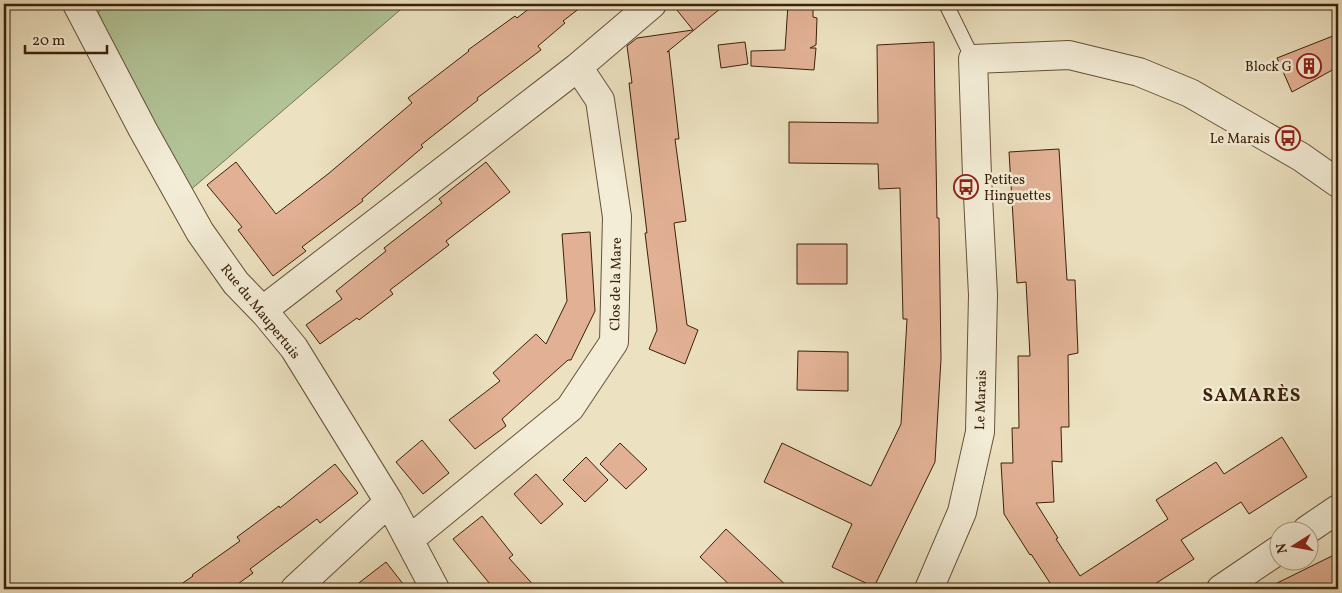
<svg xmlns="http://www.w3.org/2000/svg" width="1342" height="593" font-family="Vollkorn,serif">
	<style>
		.green { fill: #b2c497; stroke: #767250 }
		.building { fill: #e2b195; stroke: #3b2109 }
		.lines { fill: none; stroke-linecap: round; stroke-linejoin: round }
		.lane-casing { stroke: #675137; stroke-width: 16 }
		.street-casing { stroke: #675137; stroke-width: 30 }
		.lane { stroke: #f3ecd6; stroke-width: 14 }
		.street { stroke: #f3ecd6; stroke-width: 28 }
		.labels { text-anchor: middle; stroke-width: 5; stroke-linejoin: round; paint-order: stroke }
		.poi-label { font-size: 14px; fill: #3b2109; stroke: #f3ecd6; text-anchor: end }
		.street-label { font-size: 14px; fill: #3b2109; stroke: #f3ecd6 }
		.district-label { font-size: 19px; font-weight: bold; letter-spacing: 1px; fill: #3b2109; stroke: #f3ecd6 }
	</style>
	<rect width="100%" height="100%" fill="#ece1c0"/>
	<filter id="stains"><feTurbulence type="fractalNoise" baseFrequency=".004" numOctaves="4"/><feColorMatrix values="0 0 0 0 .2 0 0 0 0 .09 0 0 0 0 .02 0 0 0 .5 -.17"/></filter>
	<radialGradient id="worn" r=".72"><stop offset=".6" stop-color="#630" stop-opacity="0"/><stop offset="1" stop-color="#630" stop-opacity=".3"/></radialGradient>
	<path class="green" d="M109,4h298l-226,194 -83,-186z"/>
	<path class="building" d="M535,4h50l-22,17 2,2 -27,23 3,4 -64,48 1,2 -57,45 2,2 -61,52 1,2 -61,46 4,4 -33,25 -35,-46 4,-3 -35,-42 29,-23 40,52 52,-40 84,-71 -4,-5 61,-47 -1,-1 47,-34 2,2z
		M672,4h54l-59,48 2,-1 10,88h-4l11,82 -12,2 13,102 11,5 -13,34 -36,-15 8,-19 -12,-97h2l-18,-150h3l-5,-37 10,-8 56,-8z
		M788,4h25v13l4,1 -1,27 -6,3h6l-2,22 -63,-4v-15l34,-1z
		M1338,34v33l-46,25 -15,-34z
		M745,42l3,22 -27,4 -3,-23z
		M934,42l3,176h2l2,141 -6,103 -61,125 -42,-20 20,-43 -88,-42 18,-39 89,43 30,-62 6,-105h-4l-3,-131 -21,1 -1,-25 -89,-1v-41l89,1 -1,-78z
		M1059,149l8,131h8l3,73 -10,2 1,72h-8l1,35 -10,-1 2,41 -18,1 22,35 -2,1 24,37 88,-57 -12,-19 60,-38 8,12 58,-37 25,40 -58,37 -8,-12 -60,38 13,19 -47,30h-93l-23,-35 -1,1 -26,-41 -3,-51h12l-1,-35h7l-1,-72h12l-4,-74 -9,1 -8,-131z
		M486,162l24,30 -64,49 3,4 -59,45 3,4 -34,26 -2,-2 -37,26 -14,-19 36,-26 -6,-8 50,-40 -2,-3 58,-45 -3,-4z
		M590,232l5,79 -24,49h-3l-66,59 4,7 -31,23 -26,-29 51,-39 -7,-8 43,-39 10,10 21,-43 -5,-67z
		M797,244h50v40h-50z
		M798,351l50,1v39l-51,-1z
		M422,440l27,33 -26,21 -27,-32z
		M620,443l27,26 -21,20 -26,-25z
		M586,457l22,23 -23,22 -22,-22z
		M335,464l23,29 -38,30 -3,-4 -67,50 3,4 -22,16h-57l19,-13 -1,-1 48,-34 -3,-4 42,-31 1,2z
		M536,474l27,30 -22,20 -27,-30z
		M482,516l31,39 -4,3 28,31h-43l-41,-50z
		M726,529l64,60h-56l-34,-32z
		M1338,553v36h-73z
		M386,562l21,27h-56z"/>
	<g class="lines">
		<defs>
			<path id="lane" d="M946,4l27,55"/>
			<path id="street" d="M77,4l66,126 57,102 36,51 30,31 28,34 95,154 46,87
				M263,310l315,-243
				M1307,530l31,-21
				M409,540l161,-132 44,-66 3,-125 -17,-117 -22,-33 74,-63
				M295,589l94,-87
				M929,589l33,-77 18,-80 3,-137 -6,-119 -4,-117 96,-4 70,17 51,21 111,64 37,26
				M1221,589l59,-40"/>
		</defs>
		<use href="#lane" class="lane-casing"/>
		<use href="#street" class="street-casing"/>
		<use href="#lane" class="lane"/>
		<use href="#street" class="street"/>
	</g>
	<defs>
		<symbol id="building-ring" viewBox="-11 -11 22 22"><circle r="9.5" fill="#f3ecd6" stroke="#8f2418" stroke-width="1.5"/><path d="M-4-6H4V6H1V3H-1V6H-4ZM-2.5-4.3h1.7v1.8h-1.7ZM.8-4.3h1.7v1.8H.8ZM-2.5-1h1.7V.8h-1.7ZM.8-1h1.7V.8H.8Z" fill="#8f2418"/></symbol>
		<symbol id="bus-ring" viewBox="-11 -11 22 22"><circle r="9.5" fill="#f3ecd6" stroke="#8f2418" stroke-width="1.5"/><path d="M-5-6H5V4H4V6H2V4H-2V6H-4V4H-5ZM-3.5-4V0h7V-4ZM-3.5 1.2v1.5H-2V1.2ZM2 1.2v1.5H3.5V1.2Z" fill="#8f2418"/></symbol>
	</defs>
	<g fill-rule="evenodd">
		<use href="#building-ring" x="1295" y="52" width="28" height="28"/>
		<use href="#bus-ring" x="1274" y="124" width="28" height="28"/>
		<use href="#bus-ring" x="952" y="173" width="28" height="28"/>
	</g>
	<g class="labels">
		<g class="poi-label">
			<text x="1292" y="71">Block G</text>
			<text x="1270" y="143">Le Marais</text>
			<text x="984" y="184" text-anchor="start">Petites<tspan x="984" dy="16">Hinguettes</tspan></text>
		</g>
		<g class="street-label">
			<text transform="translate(615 284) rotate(-89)" y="5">Clos de la Mare</text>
			<text transform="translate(261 311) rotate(51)" y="5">Rue du Maupertuis</text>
			<text transform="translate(980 400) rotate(-88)" y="5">Le Marais</text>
		</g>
		<g class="district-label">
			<text x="1252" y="401">SAMARÈS</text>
		</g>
	</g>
	<rect width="1342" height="593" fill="none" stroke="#ece1c0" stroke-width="20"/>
	<rect x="5" y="5" width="1332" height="583" fill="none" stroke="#3b2109" stroke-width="2.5"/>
	<rect x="10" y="10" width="1322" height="573" fill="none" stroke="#3b2109"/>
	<g transform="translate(1294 546) rotate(259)"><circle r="24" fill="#f3ecd6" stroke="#a99b84"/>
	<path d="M0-4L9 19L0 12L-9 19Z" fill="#8f2418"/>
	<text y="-8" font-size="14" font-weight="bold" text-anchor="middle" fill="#3b2109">N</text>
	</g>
	<path d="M25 45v8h82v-8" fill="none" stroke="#3b2109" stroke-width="2.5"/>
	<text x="32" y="45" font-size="15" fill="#3b2109" stroke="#f3ecd6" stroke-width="4" paint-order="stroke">20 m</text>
	<rect width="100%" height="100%" filter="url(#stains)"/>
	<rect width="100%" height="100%" fill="url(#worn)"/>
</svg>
